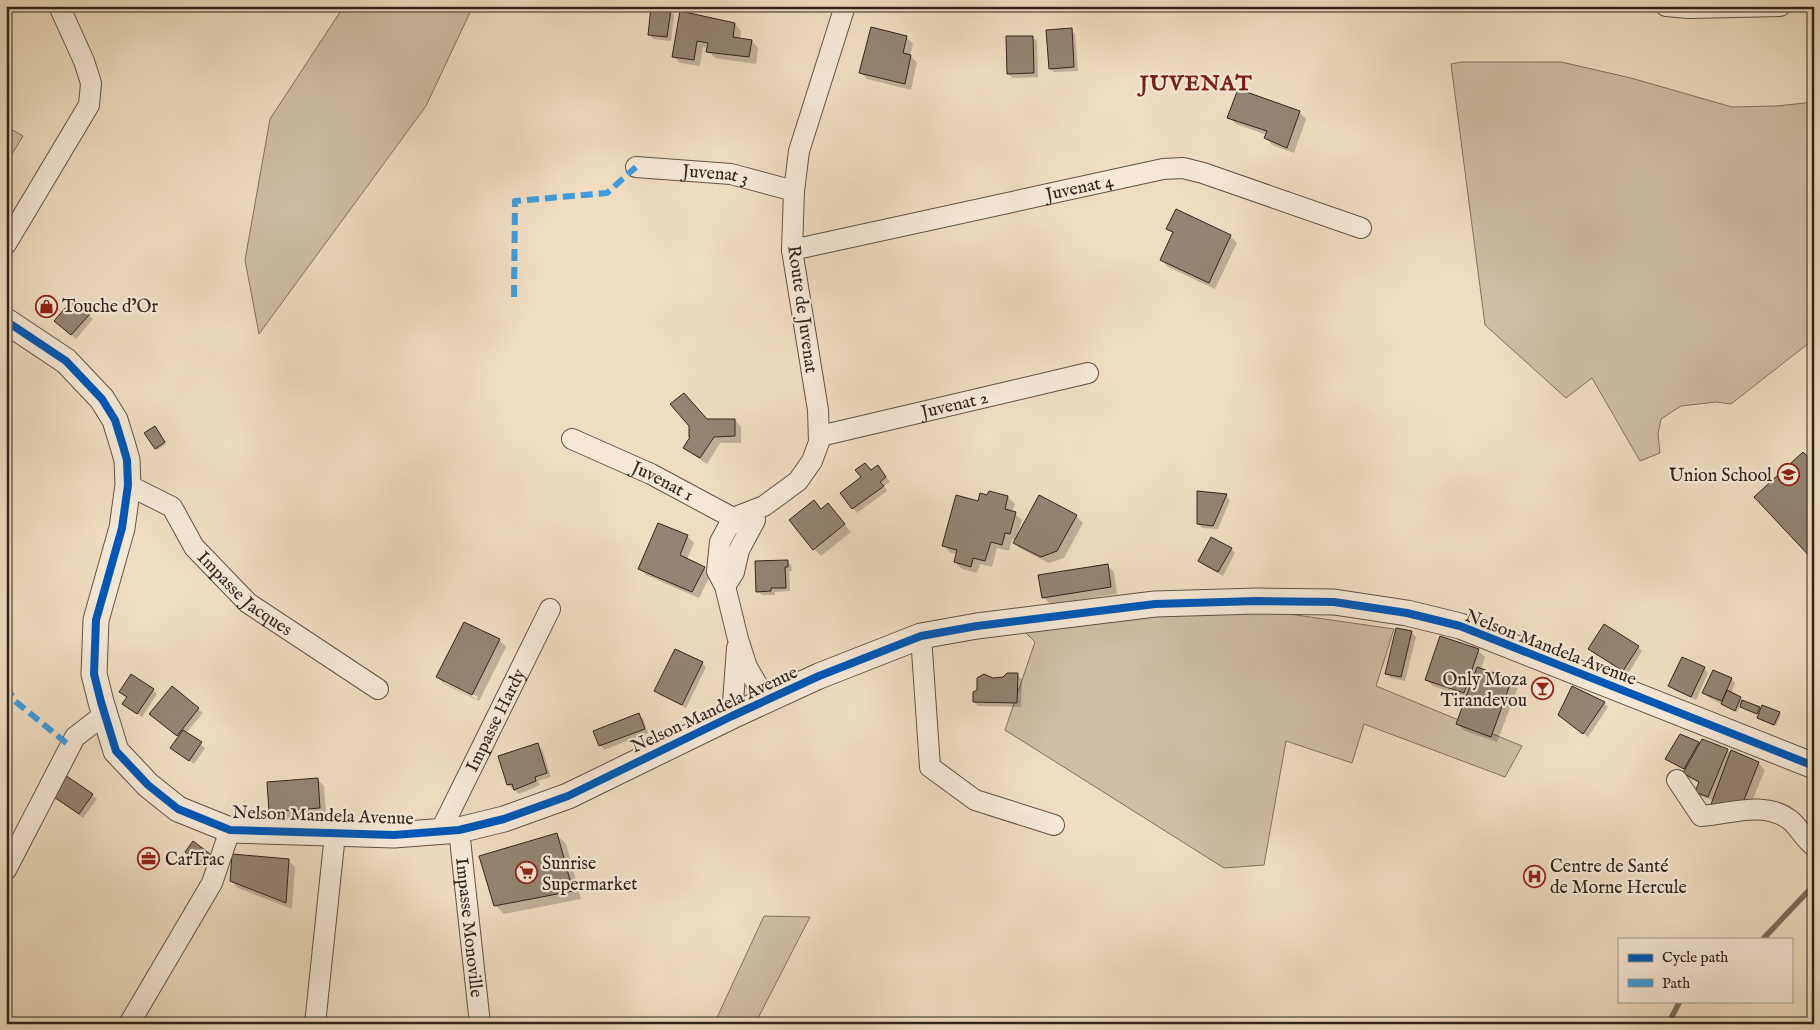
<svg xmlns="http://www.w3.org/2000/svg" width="1820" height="1030" font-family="'IM FELL English',serif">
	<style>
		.green { fill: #cfbea4; stroke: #807160 }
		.shadow { fill: #0003; fill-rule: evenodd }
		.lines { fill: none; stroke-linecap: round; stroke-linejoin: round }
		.stream { stroke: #7c6d5c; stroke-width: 5.5 }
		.building { fill: #948471; stroke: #30241b }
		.minor-casing { stroke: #605244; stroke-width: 22 }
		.tertiary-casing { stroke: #605244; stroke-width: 27 }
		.minor { stroke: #f5e9d6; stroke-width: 20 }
		.tertiary { stroke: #f5e9d6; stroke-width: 25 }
		.quiet { stroke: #3e9cdf; stroke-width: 6; stroke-dasharray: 12 6; stroke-linecap: butt }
		.cycleway-casing { stroke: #f5e9d6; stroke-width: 11 }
		.cycleway { stroke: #0057b8; stroke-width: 8 }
		.labels { text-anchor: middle; stroke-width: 4.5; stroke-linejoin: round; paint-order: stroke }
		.street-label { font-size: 18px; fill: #30241b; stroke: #f5e9d6 }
		.poi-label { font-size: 18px; fill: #30241b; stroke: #f5e9d6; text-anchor: start }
		.district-label { font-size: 22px; font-weight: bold; letter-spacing: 1px; fill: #7a1f14; stroke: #f5e9d6 }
	</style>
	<rect width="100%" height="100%" fill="#f0ddc0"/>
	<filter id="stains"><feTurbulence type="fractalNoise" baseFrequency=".004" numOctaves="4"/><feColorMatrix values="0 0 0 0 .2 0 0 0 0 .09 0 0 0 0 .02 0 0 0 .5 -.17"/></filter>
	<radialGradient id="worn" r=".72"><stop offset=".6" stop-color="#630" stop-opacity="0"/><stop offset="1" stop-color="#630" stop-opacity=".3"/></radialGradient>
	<path class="green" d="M344,6h129l-47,100 -167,228 -14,-74 25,-141z
		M1461,62h100l70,16 101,29 45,-1 37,-4v237l-83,65 -15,-2 -35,4 -20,13 -3,15 2,19 -20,8 -48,-83 -26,20 -81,-73 -34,-261z
		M6,126l17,10 -17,28z
		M1240,607l154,22 -18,57 146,60 -17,31 -141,-53 -12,39 -66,-22 -22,124 -40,3 -219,-138 30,-88 -12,-12z
		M764,916l46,1 -55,107h-41z"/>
	<path class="shadow" d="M670,11l4,4 -3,26 -18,-2 -4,-5z
		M681,13l54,11 6,7 -1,8 12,2 6,7 -2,16 -41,-6 -7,-7v-3l-5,-1 -3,19 -20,-3 -7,-7z
		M1071,30l4,4 3,37 -24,1 -4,-4z
		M906,37l7,7 -3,12 7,6 -6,28 -44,-11 -7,-7z
		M1032,37l5,4 1,36 -25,1 -5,-4z
		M1299,112l7,7 -12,34 -22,-8 -6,-7 1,-3 -31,-11 -7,-7z
		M1168,228l62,8 7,7 -22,46 -47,-22 -7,-7 12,-26z
		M89,315l4,4 -17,20 -16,-14z
		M735,420l6,7v16h-21l-13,21 -15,-10 -7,-7 22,-26z
		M156,429l10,15 -9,6 -1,-2z
		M871,471h11l8,11 -6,4 3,5 -30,22 -4,-5z
		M990,492l18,5 7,7 -3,8 10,8 -4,13 58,-17 7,7 -19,35 -15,5 -28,-14 -7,-6 2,-3 -4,-1 -3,12 -12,-3 -5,19 -12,-3 -3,9 -15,-4 -7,-7 2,-8 -6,-1 -7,-7 35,-44 9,-5z
		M1226,495l4,5 -12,29 -16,-1 -4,-5z
		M822,510l12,2 17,20 -30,24 -7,-7z
		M687,536l7,7 -7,16 17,9 7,6 -12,24 -53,-23 -6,-7z
		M1231,549l4,4 -12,23 -20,-11 -4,-4z
		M787,561l4,4 1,6h-3l1,20 -15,1v3h-13l-5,-4z
		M1107,565l7,7 3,22 -67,10 -7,-7z
		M465,623l34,17 7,7 -27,54 -35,-17 -6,-7zM444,680l34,17 -1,2 -33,-16z
		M1411,632l5,5 -11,44 -14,-3 -4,-5z
		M1638,647l4,4 -14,23 -34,-21z
		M1478,651l7,6 -4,12 30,11 7,7 -21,55 -32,-11 -7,-7 9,-26 -34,-12 -7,-7z
		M702,663l4,4 -20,41 -26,-13 -4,-4z
		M1704,668l4,5 -12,27 -22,-10 -4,-4z
		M1017,675l5,4 -1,28 -43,-1 -4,-4 19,-23z
		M1731,679l4,4 -4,11 30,16 18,3 2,2 -5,11 -16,-6 -2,-2 2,-3 -17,-7 -3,-3 -3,7 -29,-15 -4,-4z
		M172,688l31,25 -17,20 19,15 -11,16 -22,-16 8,-11 -25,-19z
		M153,690l4,4 -15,23 -18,-13 4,-6 -8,-7z
		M1604,703l4,4 -20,30 -24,-18z
		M639,715l4,4 5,14 -44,17 -4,-5z
		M1680,735l21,9 26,6 4,4 27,9 7,7 -17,41 -34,-10 -13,-5 -5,-5 4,-8 -11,-5 -4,-5 1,-2 -19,-12z
		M537,745l5,4 9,28 -13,4 2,4 -21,9 -11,-9z
		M66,776l31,23 -14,19 -26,-19z
		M318,780l6,6 2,29 -50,3 -6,-7z
		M557,835l9,9 15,55 -77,15 -9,-9z
		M288,860l7,7 -3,42 -54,-21 -7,-7z"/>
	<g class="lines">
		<path class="stream" d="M1763,939l51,-54
			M1668,1024l12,-23"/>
	</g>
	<path class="building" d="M651,7l20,2 -4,28 -19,-2z
		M680,11l55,12 -2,14 19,3 -3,17 -43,-5 2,-9 -11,-2 -3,19 -22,-3z
		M871,27l36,9 -4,17 8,2 -6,29 -46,-11z
		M1072,28l2,39 -25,2 -3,-39z
		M1006,36h27l1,37 -27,1z
		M1238,89l62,22 -13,37 -23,-10 3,-7 -40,-13z
		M1176,209l55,26 -22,48 -49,-23 13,-28 -7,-3z
		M72,300l18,14 -19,21 -17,-14z
		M684,393l23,26h28v17l-21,1 -14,21 -17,-10 7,-11h-1v-11l-19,-22z
		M155,426l10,16 -10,7 -11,-16z
		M1803,452l11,11v98l-60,-64z
		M865,463l6,7 7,-5 8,12 -6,5 4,4 -32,23 -12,-16 21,-16 -6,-7z
		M989,491l19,5 -3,13 11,3 -6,22 -5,-1 -3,12 -11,-3 -6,19 -12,-3 -2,9 -17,-5 3,-12 -15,-4 14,-51 22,6 2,-8 7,2z
		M1197,491l30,3 -14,32 -16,-2z
		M1039,495l38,20 -20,36 -16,6 -28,-14z
		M814,500l7,9 7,-6 17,21 -32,26 -24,-30z
		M658,523l30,12 -8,20 25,12 -13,25 -54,-23z
		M1211,537l21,11 -14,24 -20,-11z
		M788,560v7h-3l1,21h-15v3l-15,1 -1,-31z
		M1108,564l3,23 -69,11 -4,-23z
		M464,622l36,17 -28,56 -36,-18z
		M1604,624l35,22 -16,25 -35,-22z
		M1396,628l16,3 -11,46 -16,-3z
		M1440,636l39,13 -15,44 -39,-13z
		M675,649l28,13 -21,43 -28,-14z
		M1682,657l23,10 -14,30 -23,-11z
		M1477,667l35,12 -21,58 -35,-13z
		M1713,670l19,8 -10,23 -20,-8z
		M1007,673h11l-1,30 -44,-1v-10l4,-2v-12l7,-4 9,4 10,-1z
		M131,674l23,15 -17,25 -15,-10 5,-7 -8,-5z
		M172,686l27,22 -22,28 -28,-22z
		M1572,686l33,16 -22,32 -25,-19z
		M1727,690l14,7 -6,14 -14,-7z
		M1742,700l18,7 -3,7 -17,-7z
		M1762,705l18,7 -6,13 -17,-7z
		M639,713l6,16 -46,17 -6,-15z
		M183,730l19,12 -13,19 -19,-13z
		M1680,734l19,8 -15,27 -19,-10z
		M1702,739l26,10 -20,48 -13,-5 4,-10 -16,-9z
		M538,743l9,30 -12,4 1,4 -22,9 -2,-6 -5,1 -9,-29z
		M1731,750l28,12 -17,43 -32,2z
		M65,775l28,19 -14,20 -28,-19z
		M318,778l2,30 -51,4 -2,-30z
		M557,833l16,58 -79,15 -15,-50z
		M193,841l21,16 -8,10 -21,-15z
		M232,854l57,5 -3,44 -56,-22z"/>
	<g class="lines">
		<defs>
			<g id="minor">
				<path d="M1666,6l23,2 91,-2"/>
				<path id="s1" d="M636,167l95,7 63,17"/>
				<path d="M6,244l83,-139 2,-22 -7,-22 -25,-55"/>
				<path id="s2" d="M792,250l371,-81 20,-1 20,5 158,55"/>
				<path id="s3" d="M820,436l268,-63"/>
				<path id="s4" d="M572,439l79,35 82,44 16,12"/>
				<path id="s5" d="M128,485l44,22 22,40 54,56 130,86"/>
				<path d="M725,586l9,-14 5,-22 16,-30"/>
				<path d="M921,636l9,131 45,33 79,25"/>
				<path d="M766,700l-19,-33 -9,-28 -13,-53 -8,-15 3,-29 13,-24 31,-12 34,-25 14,-20 7,-19 -1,-32 -26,-160 2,-59 5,-40 46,-145"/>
				<path d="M732,716l5,-68"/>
				<path d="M1677,780l24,36c29,-2 63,-16 89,4 9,7 14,19 24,26"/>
				<path id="s6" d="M459,830l21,194"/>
				<path id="s7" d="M440,832l110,-223"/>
				<path d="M6,870l69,-133 30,-23"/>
				<path d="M129,1024l83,-141 18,-53"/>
				<path d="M315,1024l20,-190"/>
			</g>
			<path id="tertiary" d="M6,321l60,40 36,38 13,21 8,26 4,14 1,25 -6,43 -26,92 -2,54 7,28 15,49 32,34 30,24 52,21 164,5 65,-5 45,-11 64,-23 164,-80 87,-40 102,-40 56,-10 178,-22 102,-3 77,1 73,11 53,13 354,140"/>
		</defs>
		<use href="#minor" class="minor-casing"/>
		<use href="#tertiary" class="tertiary-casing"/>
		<use href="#minor" class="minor"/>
		<use href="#tertiary" class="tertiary"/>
		<path class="quiet" d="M514,297l1,-96 92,-8 29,-26
			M6,686l9,15 55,45"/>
		<defs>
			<path id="cycleway" d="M6,321l60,40 36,38 13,21 8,26 4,14 1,25 -6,43 -26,92 -2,54 7,28 15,49 32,34 30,24 52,21 164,5 65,-5 45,-11 64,-23 164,-80 87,-40 102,-40 56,-10 178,-22 102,-3 77,1 73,11 53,13 354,140"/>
		</defs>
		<use href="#cycleway" class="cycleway-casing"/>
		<use href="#cycleway" class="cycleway"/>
	</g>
	<defs>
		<symbol id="shop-ring" viewBox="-11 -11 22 22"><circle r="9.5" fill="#f5e9d6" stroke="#8f2418" stroke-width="1.5"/><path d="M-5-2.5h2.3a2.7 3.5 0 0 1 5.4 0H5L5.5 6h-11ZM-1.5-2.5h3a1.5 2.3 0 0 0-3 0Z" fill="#8f2418"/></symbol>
		<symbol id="school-ring" viewBox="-11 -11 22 22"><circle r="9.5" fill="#f5e9d6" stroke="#8f2418" stroke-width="1.5"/><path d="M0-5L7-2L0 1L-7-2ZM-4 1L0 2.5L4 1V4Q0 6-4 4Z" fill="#8f2418"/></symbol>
		<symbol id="bar-ring" viewBox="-11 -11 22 22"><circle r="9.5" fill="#f5e9d6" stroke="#8f2418" stroke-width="1.5"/><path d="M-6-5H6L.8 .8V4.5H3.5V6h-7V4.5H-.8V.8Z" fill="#8f2418"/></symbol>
		<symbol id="office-ring" viewBox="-11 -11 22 22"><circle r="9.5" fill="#f5e9d6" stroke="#8f2418" stroke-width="1.5"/><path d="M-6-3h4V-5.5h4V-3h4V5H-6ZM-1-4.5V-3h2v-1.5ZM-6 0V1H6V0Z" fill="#8f2418"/></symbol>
		<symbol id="supermarket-ring" viewBox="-11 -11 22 22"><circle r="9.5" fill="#f5e9d6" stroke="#8f2418" stroke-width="1.5"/><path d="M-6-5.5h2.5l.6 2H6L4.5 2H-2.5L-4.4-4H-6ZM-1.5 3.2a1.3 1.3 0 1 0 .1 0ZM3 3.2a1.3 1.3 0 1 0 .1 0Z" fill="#8f2418"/></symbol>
		<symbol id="hospital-ring" viewBox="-11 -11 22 22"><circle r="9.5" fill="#f5e9d6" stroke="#8f2418" stroke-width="1.5"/><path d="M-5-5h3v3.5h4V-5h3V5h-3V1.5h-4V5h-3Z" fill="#8f2418"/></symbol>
	</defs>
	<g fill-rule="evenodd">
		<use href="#shop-ring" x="34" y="294" width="25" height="25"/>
		<use href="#school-ring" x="1776" y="462" width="25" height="25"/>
		<use href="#bar-ring" x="1530" y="676" width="25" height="25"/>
		<use href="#office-ring" x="136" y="846" width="25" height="25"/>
		<use href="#supermarket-ring" x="514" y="860" width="25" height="25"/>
		<use href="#hospital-ring" x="1522" y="864" width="25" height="25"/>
	</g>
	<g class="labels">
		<g class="street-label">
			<text dy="6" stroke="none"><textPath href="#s1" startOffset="80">Juvenat 3</textPath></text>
			<text dy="6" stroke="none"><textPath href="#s2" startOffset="294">Juvenat 4</textPath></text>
			<text transform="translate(803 309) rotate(82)" y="6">Route de Juvenat</text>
			<text dy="6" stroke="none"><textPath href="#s3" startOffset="138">Juvenat 2</textPath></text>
			<text dy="6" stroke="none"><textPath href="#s4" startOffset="100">Juvenat 1</textPath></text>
			<text dy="6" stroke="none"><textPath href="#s5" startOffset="164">Impasse Jacques</textPath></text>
			<text transform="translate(1551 647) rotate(21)" y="6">Nelson Mandela Avenue</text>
			<text transform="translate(714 709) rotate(-25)" y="6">Nelson Mandela Avenue</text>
			<text dy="6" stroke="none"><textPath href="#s7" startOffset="125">Impasse Hardy</textPath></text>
			<text transform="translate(323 815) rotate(2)" y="6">Nelson Mandela Avenue</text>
			<text dy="6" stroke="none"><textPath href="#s6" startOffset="98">Impasse Monoville</textPath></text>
		</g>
		<g class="poi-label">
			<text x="62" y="312">Touche d’Or</text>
			<text x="1772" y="481" text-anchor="end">Union School</text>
			<text x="1527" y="685" text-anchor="end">Only Moza<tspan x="1527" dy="21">Tirandevou</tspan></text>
			<text x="165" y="865">CarTrac</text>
			<text x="542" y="869">Sunrise<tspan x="542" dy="21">Supermarket</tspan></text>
			<text x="1550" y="872">Centre de Santé<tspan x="1550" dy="21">de Morne Hercule</tspan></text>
		</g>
		<g class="district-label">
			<text x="1196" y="90">JUVENAT</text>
		</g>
	</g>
	<rect width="1820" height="1030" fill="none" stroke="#f0ddc0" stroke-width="25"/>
	<rect x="8" y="8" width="1805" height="1015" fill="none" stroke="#30241b" stroke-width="2.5"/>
	<rect x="12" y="12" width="1795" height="1005" fill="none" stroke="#30241b"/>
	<rect x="1618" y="938" width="175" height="65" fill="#f5e9d6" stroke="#a69a8b"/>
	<rect x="1628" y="954" width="25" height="8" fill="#0057b8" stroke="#a69a8b"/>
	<text x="1662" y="962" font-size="15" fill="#30241b">Cycle path</text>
	<rect x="1628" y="979" width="25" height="8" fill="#3e9cdf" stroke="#a69a8b"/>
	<text x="1662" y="988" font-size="15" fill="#30241b">Path</text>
	<rect width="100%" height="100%" filter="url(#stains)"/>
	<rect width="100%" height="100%" fill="url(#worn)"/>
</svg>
